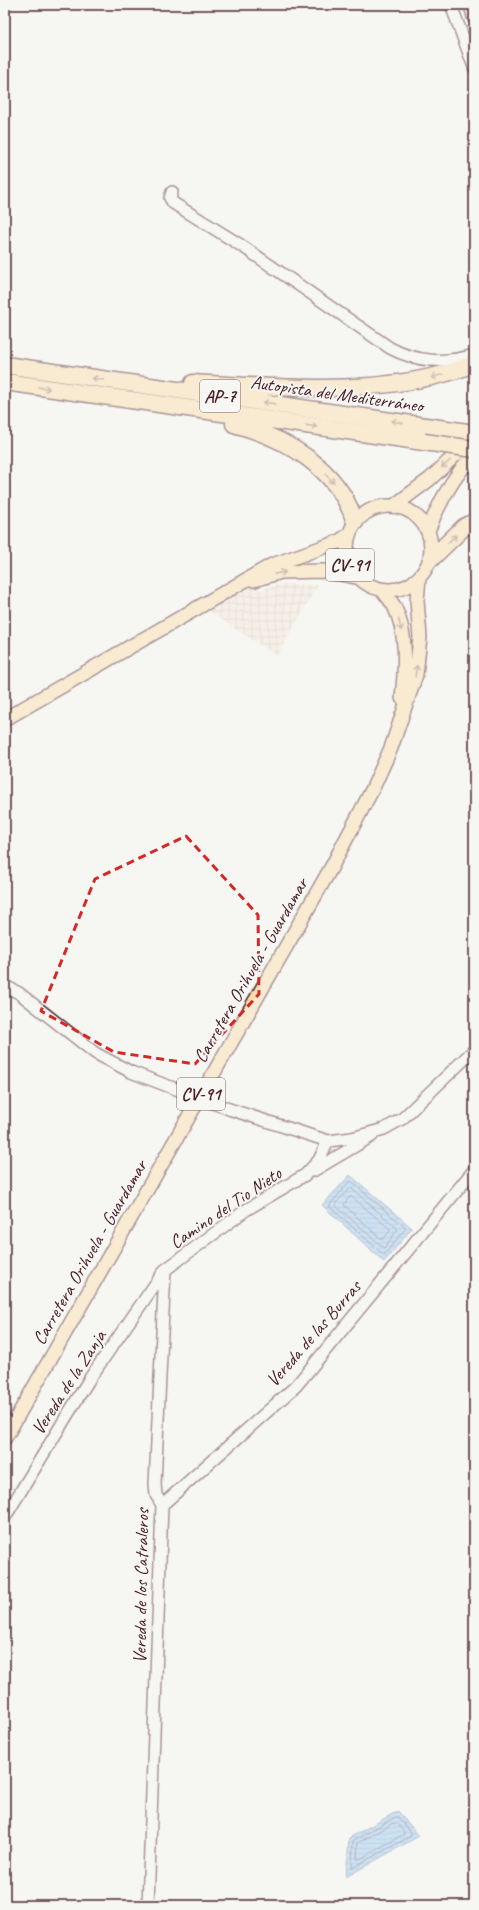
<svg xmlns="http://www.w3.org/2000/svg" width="479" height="1910" font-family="Caveat,sans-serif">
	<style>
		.industrial { fill: url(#industrial-grid) }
		.water { fill: url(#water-rules); stroke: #7984a4 }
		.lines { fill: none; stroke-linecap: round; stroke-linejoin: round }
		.shore { stroke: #6a637b; stroke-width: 1 }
		.minor-casing { stroke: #4a1f2b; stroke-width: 14 }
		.major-casing { stroke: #4a1f2b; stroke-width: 16 }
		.highway-casing { stroke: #4a1f2b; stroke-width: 19 }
		.minor { stroke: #f6f6f2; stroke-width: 11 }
		.major { stroke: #faddab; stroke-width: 13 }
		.highway { stroke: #faddab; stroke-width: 16 }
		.minor-bridge-casing { stroke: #4a1f2b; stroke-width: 14; stroke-linecap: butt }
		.highway-bridge-casing { stroke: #4a1f2b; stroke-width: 19; stroke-linecap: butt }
		.minor-bridge { stroke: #f6f6f2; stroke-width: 11 }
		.highway-bridge { stroke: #faddab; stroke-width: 16 }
		.oneway { stroke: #a27e6b }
		.marked { fill: none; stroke: #d62828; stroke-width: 3; stroke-dasharray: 8 5; stroke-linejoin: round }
		.labels { text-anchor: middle; stroke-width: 4; stroke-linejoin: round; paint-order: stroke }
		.shield { fill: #f6f6f2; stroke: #7e6067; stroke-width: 1 }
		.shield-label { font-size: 18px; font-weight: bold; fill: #4a1f2b }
		.street-label { font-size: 19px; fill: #4a1f2b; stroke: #f6f6f2 }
	</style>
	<defs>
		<pattern id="industrial-grid" width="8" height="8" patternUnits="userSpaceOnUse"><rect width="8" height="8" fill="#f6e7dc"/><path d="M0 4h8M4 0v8" fill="none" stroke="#d4c6bd"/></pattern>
		<pattern id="water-rules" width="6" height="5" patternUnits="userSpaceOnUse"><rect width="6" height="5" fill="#99c8f4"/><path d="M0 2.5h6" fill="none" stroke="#85abd1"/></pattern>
	</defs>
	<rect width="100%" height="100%" fill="#f6f6f2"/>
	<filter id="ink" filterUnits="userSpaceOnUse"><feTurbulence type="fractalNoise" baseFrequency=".025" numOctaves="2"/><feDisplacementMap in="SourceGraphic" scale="8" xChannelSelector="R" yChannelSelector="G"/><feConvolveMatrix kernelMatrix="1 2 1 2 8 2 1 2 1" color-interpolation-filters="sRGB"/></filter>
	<g filter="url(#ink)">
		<path class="industrial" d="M279,584l39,1 -41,71 -70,-46 47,-25 7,5z"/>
		<path class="water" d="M350,1175l62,53 -28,34 -62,-57z
			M398,1811l21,25 -73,41 3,-39z"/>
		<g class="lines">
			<path class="shore" d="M351,1181l55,47 -22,27 -55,-49 20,-24z
				M351,1188l47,41 -14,19 -48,-42v-3z
				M350,1197h2l38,32v2l-7,8h-2l-37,-34z
				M396,1817h2l13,16v3l-59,32 1,-27z
				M394,1823h3l7,9v2l-44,25h-3l1,-16z"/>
			<defs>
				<path id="minor" d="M451,5l23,62
					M172,192l-2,6 3,5 69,43 148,102c26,14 56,16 84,7
					M5,986l14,7 76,60 36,19 29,11
					M229,1109l99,32 24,-3 32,-9 18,-10 72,-69
					M313,1171l59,-35
					M162,1505l134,-119 178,-216
					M5,1517l85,-139 75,-108 81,-60 59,-35 14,-15 9,-19
					M148,1905l14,-400 -6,-10 -1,-11 10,-214"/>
				<path id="major" d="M471,5l3,12
					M347 548a42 42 0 1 1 84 0a42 42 0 1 1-84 0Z
					M394,506l36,-27 38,-36
					M428,531c11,-29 25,-54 46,-77
					M254,580l27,-8 42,-1 34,6
					M383,591c4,5 8,10 11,15 14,27 11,63 8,92
					M5,719l267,-154 66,-23 10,-7
					M5,1438l326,-570 41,-78 19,-42 25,-73 4,-38 -3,-36 2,-23"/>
				<path id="highway" d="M5,365l469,68
					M5,382l419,60
					M193,383c88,5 198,14 281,-19
					M234,424c52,14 104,44 121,98
					M431,559l33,-32 10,-5"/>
			</defs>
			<use href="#minor" class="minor-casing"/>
			<use href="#major" class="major-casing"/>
			<use href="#highway" class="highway-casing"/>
			<use href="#minor" class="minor"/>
			<use href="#major" class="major"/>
			<use href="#highway" class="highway"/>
			<defs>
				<path id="minor-bridge" d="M160,1083l69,26"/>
				<path id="highway-bridge" d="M424,442l50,7"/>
			</defs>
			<use href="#minor-bridge" class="minor-bridge-casing"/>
			<use href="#highway-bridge" class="highway-bridge-casing"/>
			<use href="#minor-bridge" class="minor-bridge"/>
			<use href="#highway-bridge" class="highway-bridge"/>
		</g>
		<defs><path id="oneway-shaft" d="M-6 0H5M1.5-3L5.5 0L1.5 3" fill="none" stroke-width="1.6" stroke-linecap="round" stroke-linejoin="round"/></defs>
		<g class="oneway">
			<use href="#oneway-shaft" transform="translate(437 376) rotate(165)"/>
			<use href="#oneway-shaft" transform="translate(98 379) rotate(-172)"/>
			<use href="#oneway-shaft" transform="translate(44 388) rotate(8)"/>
			<use href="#oneway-shaft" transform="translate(269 403) rotate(-172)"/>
			<use href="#oneway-shaft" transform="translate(397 422) rotate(-172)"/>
			<use href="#oneway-shaft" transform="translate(311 426) rotate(8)"/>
			<use href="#oneway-shaft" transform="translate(446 464) rotate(138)"/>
			<use href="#oneway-shaft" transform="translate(330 479) rotate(47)"/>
			<use href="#oneway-shaft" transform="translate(452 539) rotate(-43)"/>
			<use href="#oneway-shaft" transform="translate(280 573) rotate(-11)"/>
			<use href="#oneway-shaft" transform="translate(400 625) rotate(77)"/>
			<use href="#oneway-shaft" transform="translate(416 671) rotate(-81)"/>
		</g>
	</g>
	<path d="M0 0H479V1910H0ZM186,836l72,79 1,79 -64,70 -81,-12 -73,-41 54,-132z" fill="#f6f6f2" fill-opacity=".55" fill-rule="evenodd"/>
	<path class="marked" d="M186,836l72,79 1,79 -64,70 -81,-12 -73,-41 54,-132z"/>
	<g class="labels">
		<g class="shield">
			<rect x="200" y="380" width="40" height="32" rx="3"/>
			<rect x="326" y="549" width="48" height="32" rx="3"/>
			<rect x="177" y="1078" width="48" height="32" rx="3"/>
		</g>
		<g class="shield-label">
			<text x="220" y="402">AP-7</text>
			<text x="350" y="571">CV-91</text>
			<text x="201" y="1100">CV-91</text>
		</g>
		<g class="street-label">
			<text transform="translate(337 393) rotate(8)" y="7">Autopista del Mediterráneo</text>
			<text transform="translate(250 970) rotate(-60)" y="7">Carretera Orihuela - Guardamar</text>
			<text transform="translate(225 1207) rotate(-34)" y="7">Camino del Tio Nieto</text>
			<text transform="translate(89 1252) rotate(-60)" y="7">Carretera Orihuela - Guardamar</text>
			<text transform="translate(313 1333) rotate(-49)" y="7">Vereda de las Burras</text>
			<text transform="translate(68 1382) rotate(-57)" y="7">Vereda de la Zanja</text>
			<text transform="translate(140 1586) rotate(-89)" y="7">Vereda de los Catraleros</text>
		</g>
	</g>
	<rect width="479" height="1910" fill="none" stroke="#f6f6f2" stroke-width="20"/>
	<rect x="10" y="10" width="459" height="1890" fill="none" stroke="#4a1f2b" stroke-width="1.5" filter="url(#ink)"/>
</svg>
